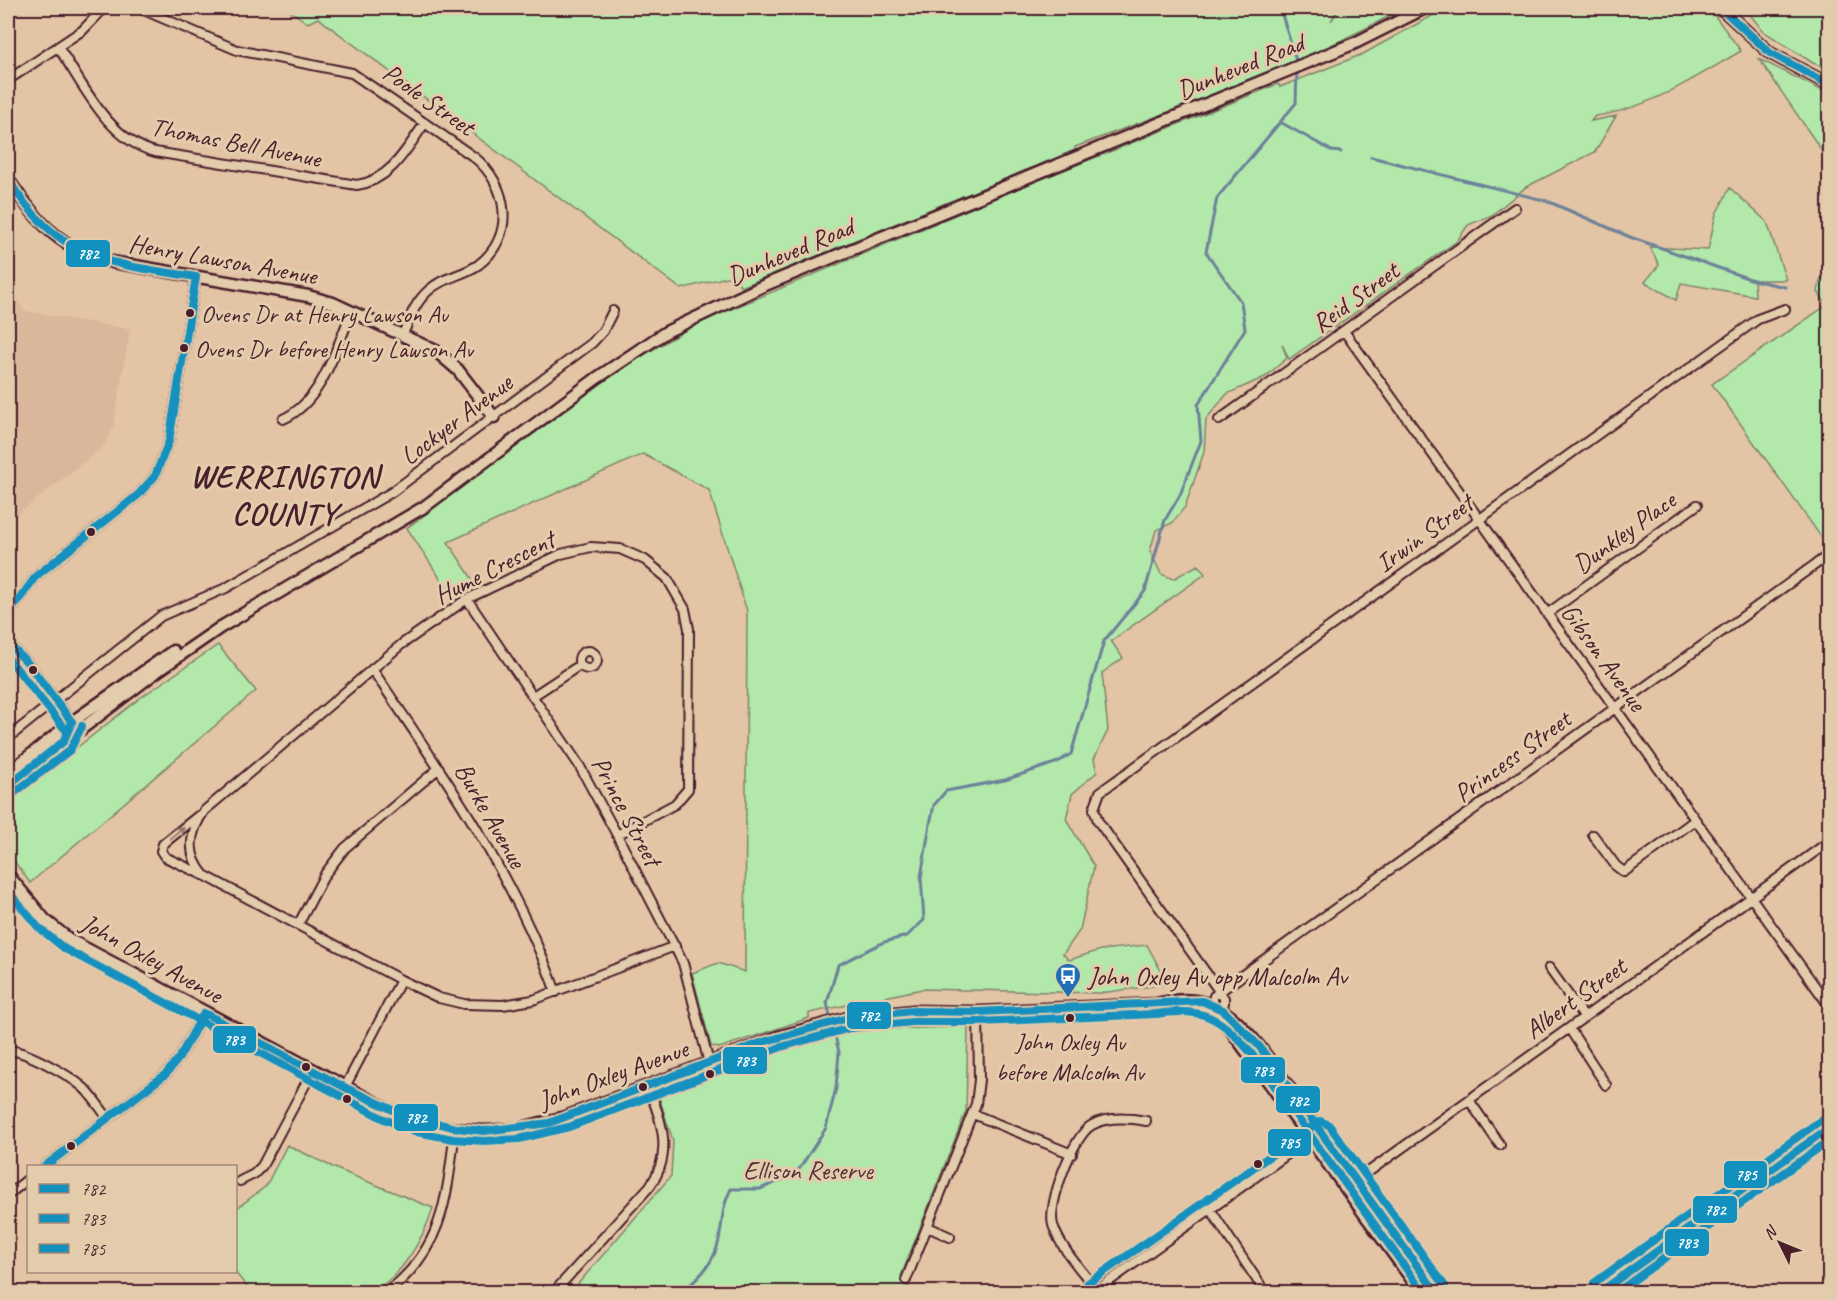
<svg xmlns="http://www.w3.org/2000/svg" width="1837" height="1300" font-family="Caveat,sans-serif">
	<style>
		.built { fill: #dab69a }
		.green { fill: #b2e8aa; stroke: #7e846a; stroke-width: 1.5 }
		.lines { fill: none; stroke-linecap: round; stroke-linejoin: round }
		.stream { stroke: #6c8199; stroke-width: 3 }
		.street-casing { stroke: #4a1f2b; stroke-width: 12 }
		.secondary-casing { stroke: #4a1f2b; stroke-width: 15 }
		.street { stroke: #e3ccac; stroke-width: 8 }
		.secondary { stroke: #e3ccac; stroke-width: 10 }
		.bus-1-casing { stroke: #e3ccac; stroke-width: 12 }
		.bus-2-casing { stroke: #e3ccac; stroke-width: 12 }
		.bus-3-casing { stroke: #e3ccac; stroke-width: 12 }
		.bus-1 { stroke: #1290be; stroke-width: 8 }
		.bus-2 { stroke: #1290be; stroke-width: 8 }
		.bus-3 { stroke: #1290be; stroke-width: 8 }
		.oneway { stroke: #96766c }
		.bus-dot { fill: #4a1f2b; stroke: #e3ccac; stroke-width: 2 }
		.labels { text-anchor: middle; stroke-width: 6; stroke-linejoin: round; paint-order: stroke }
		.bus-label { font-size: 24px; fill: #4a1f2b; stroke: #e3ccac; text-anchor: start }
		.street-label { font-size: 26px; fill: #4a1f2b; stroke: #e3ccac }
		.poi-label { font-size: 26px; fill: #4a1f2b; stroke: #e3ccac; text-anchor: start }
		.park-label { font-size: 26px; fill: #543338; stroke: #e3ccac }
		.district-label { font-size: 32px; font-weight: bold; letter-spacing: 1.5px; fill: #4a1f2b; stroke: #e3ccac }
		.line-badge { stroke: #e3ccac; stroke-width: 2 }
		.badge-label { font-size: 16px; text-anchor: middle; font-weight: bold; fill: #fff }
	</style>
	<rect width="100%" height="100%" fill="#e3c4a5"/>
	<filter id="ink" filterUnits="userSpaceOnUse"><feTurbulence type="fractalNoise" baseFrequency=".0167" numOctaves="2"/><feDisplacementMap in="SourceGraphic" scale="12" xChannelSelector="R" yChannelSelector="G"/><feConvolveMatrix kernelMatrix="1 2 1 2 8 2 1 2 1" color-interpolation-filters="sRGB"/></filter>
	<g filter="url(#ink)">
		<path class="built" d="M8,286l16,25 106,18 -17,99 -9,18 -96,76z"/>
		<path class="green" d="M286,8h1052l-7,13 9,-13h64c-104,58 -216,96 -329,139v3l-334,137 -7,-12 -53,14 -363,-271 -10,5z
			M1446,8h263l32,43c-45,26 -94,59 -146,65l-4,5 25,-5 -21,36 -69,35 -34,28 -24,10 -11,16 -168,118 -7,-15 5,14 -22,19 -38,17 -21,25 -2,33 -19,55 -13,16 -16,7 -6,21 11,23 12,5 25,-14 7,9 -94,67 12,17 -21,15 6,57 -14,29 3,13 -25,22 -6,25 28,47 -14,64 -17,24 6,6 32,-10 46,-5 21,39 -68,9 -178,-4 -113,24v5l-90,30 -8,-2 -19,-73 26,-10 27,9 2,-361 -38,-121 -66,-36 -195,88 27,41 -22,15 -46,-70 210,-157 77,-46 318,-134 266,-107 2,3 83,-33z
			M1745,8h67l-1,2 2,-2 16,3v58l-16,-6 -50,-32z
			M1759,59l70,35v67z
			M1730,188l37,34 19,58h-32l1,16 -74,-13 -5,17 -31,-18 14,-17 -9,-18 58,3 8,-36z
			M1829,274v274l-117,-164 115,-79 -9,-13 2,-12z
			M218,645l38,46 -226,192 -22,-30v-51l132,-104z
			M968,1027l-2,84 -65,165 11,16h-341l100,-116 2,-35 -14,-44 72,-30 116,-37z
			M287,1145l52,25 94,38c-10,31 -31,69 -62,84 -11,4 -102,1 -120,0l-16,-20 1,-63 30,-23z"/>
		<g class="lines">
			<path class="stream" d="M1280,8l17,56
				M1282,123l50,28 9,1
				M1371,157l176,44 83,36 123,43 32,7
				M680,1292c16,-10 33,-28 38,-48 5,-19 3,-37 13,-55h29l36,-15 30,-46 10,-40 3,-36 -12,-49 11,-38 46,-23 23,-6 17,-16 -3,-43 9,-53 4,-19 12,-14 59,-11 53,-18 13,-8 33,-113 41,-50 20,-71 15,-25 21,-54 -3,-36 47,-76 -4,-27 -35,-50 11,-54 79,-95 1,-32"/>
			<defs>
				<path id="street" d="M139,8l98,42 115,23 122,84c34,27 43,79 4,108 -16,11 -35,12 -49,25 -14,12 -19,28 -26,44
					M58,47c26,38 49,92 97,105l202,33c34,-5 50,-37 68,-62
					M8,80l75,-50 21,-22
					M1344,331l486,676
					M283,419c39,-17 53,-71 69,-108
					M1219,420l296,-212
					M467,599l112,166 38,70 66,128 26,100
					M1547,614l150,-109
					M8,615l28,-39 102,-81 17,-19 14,-35 27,-164
					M8,644l18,17 46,61
					M579 660a9 9 0 1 1 18 0a9 9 0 1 1-18 0Z
					M372,669c70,103 141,205 184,323
					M533,696l47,-31
					M8,738l153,-122 65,-28 166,-96 200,-149 11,-12 10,-20
					M198,816l-35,28 -2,7 4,6 38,18
					M617,835l58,-31 13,-15 1,-160 -4,-20 -18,-31 -22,-18 -25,-11 -29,-2 -30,7 -94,45 -65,45 -198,167c-15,22 -18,43 0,64l197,105 38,18 25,6 39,1 30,-5 142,-54
					M1593,835l23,31 8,6 71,-52
					M298,925l27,-51 20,-26 94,-80
					M1549,968l35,49
					M1211,1007l3,-11 5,-4 611,-438
					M1219,1014l5,-11v-5l-126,-177 -4,-12 6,-17 658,-473 27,-10
					M1569,1028l37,57
					M8,1050c19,1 61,25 76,38 9,9 16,20 24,30
					M345,1087l56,-107
					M1469,1100l31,45
					M973,1114l99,40
					M45,1166l121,-92 13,-16 25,-45
					M240,1181l14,-7 8,-8 51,-96
					M1346,1188l484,-347
					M8,1195l20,-16
					M1210,1209l55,83
					M928,1227l22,10
					M906,1280l70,-176 3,-24 -1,-68
					M1097,1290c-15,-19 -37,-42 -44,-65 -6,-20 20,-90 39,-100 16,-9 37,-7 54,-4
					M387,1292c57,-43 60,-96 68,-163
					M554,1292l96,-106c24,-33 11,-66 -2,-100
					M1094,1292l226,-161"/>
				<path id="secondary" d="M1721,8l49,45 60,32
					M8,179c27,41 54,72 104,83l196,34 25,7 103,48 22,19 36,47
					M8,773l64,-51 101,-71
					M8,785l148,-113 65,-45 203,-120 173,-129 69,-46 99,-47 590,-242 70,-35
					M8,875l37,45 25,20 319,170 31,12 35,7 29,2 33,-2 48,-12 213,-80 70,-19 65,-7 65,1 178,-8c51,-12 71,4 103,42l177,246
					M1180,1007l30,4 21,19 190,262
					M1600,1292l230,-165"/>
			</defs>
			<use href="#street" class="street-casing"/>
			<use href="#secondary" class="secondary-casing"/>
			<use href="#street" class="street"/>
			<use href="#secondary" class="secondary"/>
			<defs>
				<path id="bus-1" d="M1721,8l49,45 60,32
					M8,179c51,82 99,84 188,98
					M8,615l28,-39 102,-81 17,-19 14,-35 27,-164
					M8,644l18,17 46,61
					M8,785l55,-43 9,-20
					M204,1013l144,76 54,25 54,14 28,3 65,-8 214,-81 85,-24 65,-7 65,1 224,-11 21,9 36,36 177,246
					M45,1166l121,-92 13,-16 25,-45
					M1600,1292l230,-165"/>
				<path id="bus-2" d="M8,658l56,70
					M14,793l56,-43 12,-24
					M8,891l30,36 27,22 319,170 33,13 36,7 32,2 34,-2 50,-12 212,-80 69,-19 63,-6h65l178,-8c48,-7 64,3 95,39l172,239
					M1617,1292l213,-152"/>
				<path id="bus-3" d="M1088,1283l232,-162 9,4 116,161
					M1594,1283l230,-165"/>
			</defs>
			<use href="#bus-1" class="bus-1-casing"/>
			<use href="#bus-2" class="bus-2-casing"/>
			<use href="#bus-3" class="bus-3-casing"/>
			<use href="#bus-1" class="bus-1"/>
			<use href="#bus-2" class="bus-2"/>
			<use href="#bus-3" class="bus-3"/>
		</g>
		<defs><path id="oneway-shaft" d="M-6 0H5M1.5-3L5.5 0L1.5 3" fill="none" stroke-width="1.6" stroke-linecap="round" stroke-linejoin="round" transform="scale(1.5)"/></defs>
		<use class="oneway" href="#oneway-shaft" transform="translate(177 833) rotate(-39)"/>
	</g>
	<defs>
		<symbol id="bus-pin" viewBox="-11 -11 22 30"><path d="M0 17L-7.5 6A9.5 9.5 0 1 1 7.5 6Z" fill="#1f6fb2" stroke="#e3ccac"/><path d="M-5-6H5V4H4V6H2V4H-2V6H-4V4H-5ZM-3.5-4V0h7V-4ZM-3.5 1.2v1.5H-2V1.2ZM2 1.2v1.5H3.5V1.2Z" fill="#fff"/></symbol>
	</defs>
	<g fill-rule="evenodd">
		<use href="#bus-pin" x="1053" y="961" width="30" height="40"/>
	</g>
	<g class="bus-dot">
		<circle cx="190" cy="313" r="5"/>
		<circle cx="184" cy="348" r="5"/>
		<circle cx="91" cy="532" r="5"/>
		<circle cx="33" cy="670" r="5"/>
		<circle cx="1070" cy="1018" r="5"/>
		<circle cx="306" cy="1067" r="5"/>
		<circle cx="710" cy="1074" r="5"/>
		<circle cx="643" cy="1087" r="5"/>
		<circle cx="347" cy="1099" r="5"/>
		<circle cx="71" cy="1146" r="5"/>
		<circle cx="1258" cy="1164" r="5"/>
	</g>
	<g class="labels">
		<g class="bus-label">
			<text x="201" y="322">Ovens Dr at Henry Lawson Av</text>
			<text x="195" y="357">Ovens Dr before Henry Lawson Av</text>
			<text x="1070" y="1050" text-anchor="middle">John Oxley Av<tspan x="1070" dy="30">before Malcolm Av</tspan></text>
		</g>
		<g class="street-label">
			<text transform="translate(1240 66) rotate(-22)" y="9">Dunheved Road</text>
			<text transform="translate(429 99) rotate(35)" y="9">Poole Street</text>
			<text transform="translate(236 142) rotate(11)" y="9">Thomas Bell Avenue</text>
			<text transform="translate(790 251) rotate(-23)" y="9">Dunheved Road</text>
			<text transform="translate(223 259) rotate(10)" y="9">Henry Lawson Avenue</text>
			<text transform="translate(1355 297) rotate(-36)" y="9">Reid Street</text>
			<text transform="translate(456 419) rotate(-37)" y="9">Lockyer Avenue</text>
			<text transform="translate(1624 532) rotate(-36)" y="9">Dunkley Place</text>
			<text transform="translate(1424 533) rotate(-36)" y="9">Irwin Street</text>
			<text transform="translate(494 567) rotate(-27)" y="9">Hume Crescent</text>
			<text transform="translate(1604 657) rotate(54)" y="9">Gibson Avenue</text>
			<text transform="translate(1512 756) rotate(-36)" y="9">Princess Street</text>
			<text transform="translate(627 811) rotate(62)" y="9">Prince Street</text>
			<text transform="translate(491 815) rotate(60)" y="9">Burke Avenue</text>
			<text transform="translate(152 958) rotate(29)" y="9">John Oxley Avenue</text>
			<text transform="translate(1575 998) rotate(-36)" y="9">Albert Street</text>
			<text transform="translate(613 1074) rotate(-20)" y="9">John Oxley Avenue</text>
		</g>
		<g class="poi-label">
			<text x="1088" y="985">John Oxley Av opp Malcolm Av</text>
		</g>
		<g class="park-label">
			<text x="808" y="1179">Ellison Reserve</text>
		</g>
		<g class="district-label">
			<text x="285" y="487">WERRINGTON<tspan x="285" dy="37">COUNTY</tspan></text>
		</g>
	</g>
	<g class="line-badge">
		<rect x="65" y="239" width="46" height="29" rx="6" fill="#1290be"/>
		<rect x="846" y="1001" width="46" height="29" rx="6" fill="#1290be"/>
		<rect x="212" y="1025" width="45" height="29" rx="6" fill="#1290be"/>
		<rect x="722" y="1046" width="46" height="29" rx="6" fill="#1290be"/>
		<rect x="1240" y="1056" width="46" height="28" rx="6" fill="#1290be"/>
		<rect x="1275" y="1085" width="46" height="29" rx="6" fill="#1290be"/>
		<rect x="393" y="1103" width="46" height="29" rx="6" fill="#1290be"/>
		<rect x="1267" y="1128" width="45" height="29" rx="6" fill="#1290be"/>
		<rect x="1723" y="1160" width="45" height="29" rx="6" fill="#1290be"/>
		<rect x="1692" y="1195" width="46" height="29" rx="6" fill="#1290be"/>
		<rect x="1664" y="1228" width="46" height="29" rx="6" fill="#1290be"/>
	</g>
	<g class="badge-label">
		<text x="88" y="259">782</text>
		<text x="869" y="1021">782</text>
		<text x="234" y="1045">783</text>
		<text x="745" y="1066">783</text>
		<text x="1263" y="1076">783</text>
		<text x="1298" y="1106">782</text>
		<text x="416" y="1123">782</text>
		<text x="1289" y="1148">785</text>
		<text x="1746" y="1180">785</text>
		<text x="1715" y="1215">782</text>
		<text x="1687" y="1248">783</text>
	</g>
	<rect width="1837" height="1300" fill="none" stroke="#e3ccac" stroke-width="30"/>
	<rect x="15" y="15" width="1807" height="1270" fill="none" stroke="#4a1f2b" stroke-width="2" filter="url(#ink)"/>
	<rect x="27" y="1165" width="210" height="108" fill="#e3ccac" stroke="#a68778" stroke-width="1.5"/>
	<rect x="39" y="1184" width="30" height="9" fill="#1290be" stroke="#a68778" stroke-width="1.5"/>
	<text x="81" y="1195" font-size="18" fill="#4a1f2b">782</text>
	<rect x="39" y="1214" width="30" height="9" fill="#1290be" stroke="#a68778" stroke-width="1.5"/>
	<text x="81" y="1225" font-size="18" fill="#4a1f2b">783</text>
	<rect x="39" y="1244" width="30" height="9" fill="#1290be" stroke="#a68778" stroke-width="1.5"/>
	<text x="81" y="1255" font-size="18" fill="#4a1f2b">785</text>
	<g transform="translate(1780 1243) rotate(313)" stroke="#e3ccac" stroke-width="4.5" paint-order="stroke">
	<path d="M0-4.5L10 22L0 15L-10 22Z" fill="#4a1f2b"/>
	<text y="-9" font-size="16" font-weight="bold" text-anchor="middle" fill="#4a1f2b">N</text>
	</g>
</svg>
